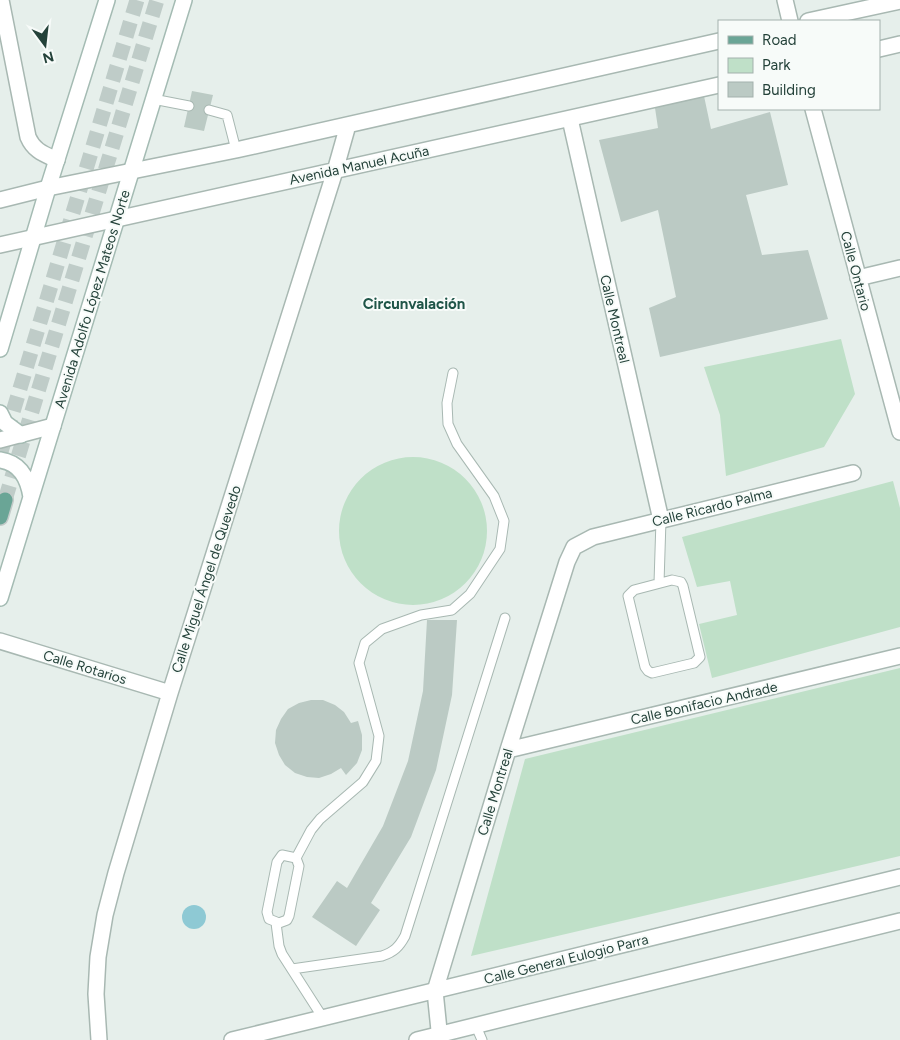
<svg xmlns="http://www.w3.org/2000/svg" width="900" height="1040" font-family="Figtree,sans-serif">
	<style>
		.green { fill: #bfe0c8 }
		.water { fill: #8ec9d4 }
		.building { fill: #bbcac4 }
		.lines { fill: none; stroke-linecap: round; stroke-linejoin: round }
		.primary-tunnel { stroke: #bfccc8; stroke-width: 15; stroke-dasharray: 15 8; stroke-linecap: butt }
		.service-casing { stroke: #a8b8b2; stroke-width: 11 }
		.minor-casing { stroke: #a8b8b2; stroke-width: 18 }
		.tertiary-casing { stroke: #a8b8b2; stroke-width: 18 }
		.secondary-casing { stroke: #a4bbb3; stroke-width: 18 }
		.primary-casing { stroke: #c2cac8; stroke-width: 18 }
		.service { stroke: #fff; stroke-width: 9 }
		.minor { stroke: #fff; stroke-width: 15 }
		.tertiary { stroke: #fff; stroke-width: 15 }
		.secondary { stroke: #fff; stroke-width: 15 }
		.primary { stroke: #6aa596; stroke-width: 15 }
		.labels { text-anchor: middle; stroke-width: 4; stroke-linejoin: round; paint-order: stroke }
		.street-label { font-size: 14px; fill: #24423a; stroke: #f7fbf9 }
		.neighbourhood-label { font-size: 15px; font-weight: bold; fill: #1f5548; stroke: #f7fbf9 }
	</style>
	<rect width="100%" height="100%" fill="#e6efeb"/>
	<path class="green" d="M841,339l14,55 -31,53 -98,29 -6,-61 -16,-48z
		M339 531a74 74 0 1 1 148 0a74 74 0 1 1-148 0Z
		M893,481l7,27v119l-188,51 -13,-54 38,-9 -7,-34 -33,6 -15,-50z
		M900,668v188l-429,100 54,-197z"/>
	<path class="water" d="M182 917a12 12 0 1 1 24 0a12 12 0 1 1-24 0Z"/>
	<path class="building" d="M192,91l21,4 -9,36 -20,-4z
		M704,96l7,33 59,-17 18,73 -42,10 16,60 46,-5 20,69 -168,38 -11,-49 27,-11 -18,-87 -37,12 -22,-82 59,-12 -3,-20z
		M427,620h30l-5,75 -16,75 -25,67 -40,66 9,7 -24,36 -44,-29 25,-36 10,7 36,-62 25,-65 15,-70z
		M311,700h12l12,5 9,7 7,11 7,-2 4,14v15l-5,13 -11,12 -5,-7 -10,6 -12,4 -12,-1 -12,-4 -10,-8 -6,-10 -4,-12 1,-13 5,-11 7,-10 11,-6z"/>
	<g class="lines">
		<path class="primary-tunnel" d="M0,455l137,-455
			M5,500l152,-500"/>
		<defs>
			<path id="service" d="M153,99l36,7
				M209,110l18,5 9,35
				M672,580l9,2 2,4 17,71 -6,6 -42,10 -4,-2 -3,-4 -17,-71 6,-6z
				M659,583l2,-63
				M282,855l14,3 3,8 -10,50 -2,4 -8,3 -10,-4 -2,-7 10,-50z
				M296,858l15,-28 9,-11 43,-37 13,-21 3,-25 -20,-73 6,-20 17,-14 39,-14 31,-5 18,-16 30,-45 4,-28 -10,-25 -37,-52 -9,-20 -1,-21 6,-30
				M276,923l3,23 3,8 41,64
				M292,969l90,-13c12,-4 17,-9 23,-20l100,-318
				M476,1026l6,14"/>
			<path id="minor" d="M1,0l27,137c6,14 16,17 29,23
				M785,0l5,21
				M808,21l92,-20
				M879,49l21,-5
				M813,109l87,323
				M570,119l91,401
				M0,200l48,-12 188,-38 483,-109
				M0,245l719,-160
				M858,278l42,-10
				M0,440l53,-14
				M0,641l170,52
				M508,750l392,-94
				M99,1040l-3,-46 2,-37 7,-42 11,-42 54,-180 165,-522 13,-46
				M440,1040l-5,-49 73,-241 59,-188 7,-15 19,-10 260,-64"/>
			<path id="tertiary" d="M232,1040l668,-163
				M417,1040l483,-119"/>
			<path id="secondary" d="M0,349l48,-161 59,-188
				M0,413l5,10 16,12
				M0,460c20,3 28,18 31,37
				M0,598l184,-598"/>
			<path id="primary" d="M0,517l5,-17"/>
		</defs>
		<use href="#service" class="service-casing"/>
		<use href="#minor" class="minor-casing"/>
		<use href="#tertiary" class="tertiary-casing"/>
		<use href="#secondary" class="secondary-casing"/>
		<use href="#primary" class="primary-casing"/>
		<use href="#service" class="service"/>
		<use href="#minor" class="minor"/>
		<use href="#tertiary" class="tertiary"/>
		<use href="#secondary" class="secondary"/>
		<use href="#primary" class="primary"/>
	</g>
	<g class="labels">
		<g class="street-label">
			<text transform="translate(359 165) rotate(-12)" y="5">Avenida Manuel Acuña</text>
			<text transform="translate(856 271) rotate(75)" y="5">Calle Ontario</text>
			<text transform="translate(92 299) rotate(-73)" y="5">Avenida Adolfo López Mateos Norte</text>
			<text transform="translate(615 319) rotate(77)" y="5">Calle Montreal</text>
			<text transform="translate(712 507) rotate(-14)" y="5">Calle Ricardo Palma</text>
			<text transform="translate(206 579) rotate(-72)" y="5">Calle Miguel Ángel de Quevedo</text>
			<text transform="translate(85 667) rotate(17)" y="5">Calle Rotarios</text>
			<text transform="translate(704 703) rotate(-13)" y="5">Calle Bonifacio Andrade</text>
			<text transform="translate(495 792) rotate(-73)" y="5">Calle Montreal</text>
			<text transform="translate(566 959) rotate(-14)" y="5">Calle General Eulogio Parra</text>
		</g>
		<g class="neighbourhood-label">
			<text x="414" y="309">Circunvalación</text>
		</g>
	</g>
	<rect x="718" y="20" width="162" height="90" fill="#f7fbf9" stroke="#a3b1ad"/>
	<rect x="728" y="36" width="25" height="8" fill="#6aa596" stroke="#a3b1ad"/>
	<text x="762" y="45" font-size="15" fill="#24423a">Road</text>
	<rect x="728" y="58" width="25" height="15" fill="#bfe0c8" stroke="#a3b1ad"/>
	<text x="762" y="70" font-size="15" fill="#24423a">Park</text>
	<rect x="728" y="82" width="25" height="15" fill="#bbcac4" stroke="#a3b1ad"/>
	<text x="762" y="95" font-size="15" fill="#24423a">Building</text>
	<g transform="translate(45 45) rotate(165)" stroke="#f7fbf9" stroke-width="4" paint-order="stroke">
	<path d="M0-4L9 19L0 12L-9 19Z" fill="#24423a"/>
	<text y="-8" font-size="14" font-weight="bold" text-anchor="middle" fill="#24423a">N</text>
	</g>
</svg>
